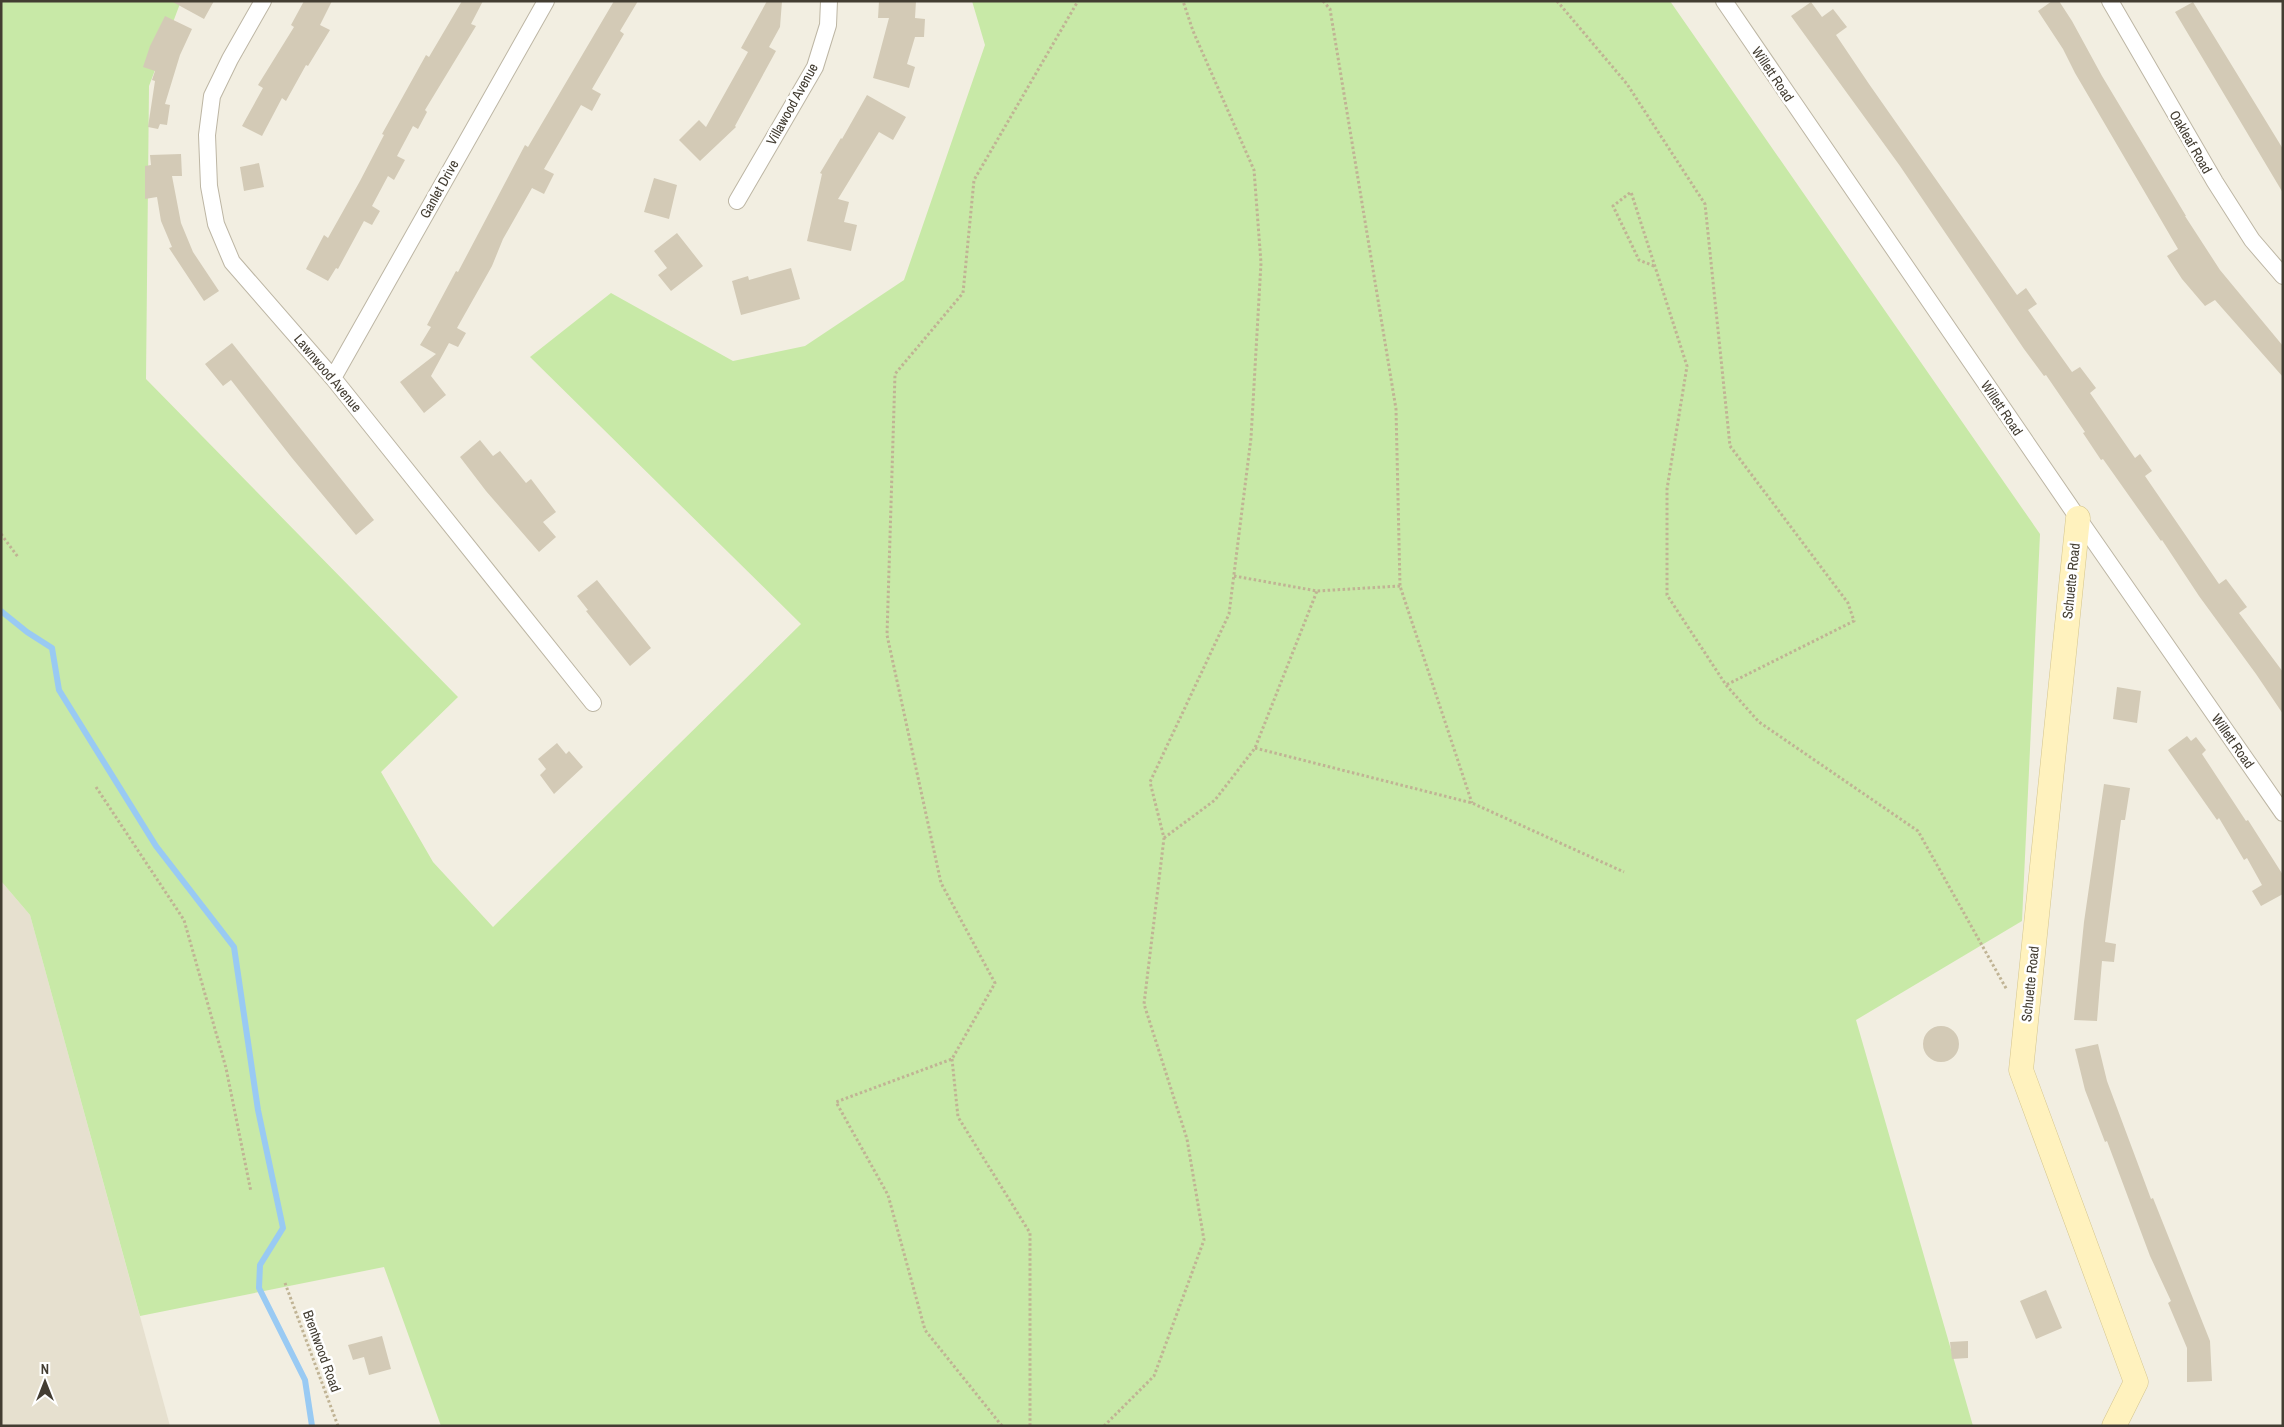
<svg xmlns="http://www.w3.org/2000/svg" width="2284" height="1427" font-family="'Archivo Narrow',sans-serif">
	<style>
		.residential { fill: #e6e0cf }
		.green { fill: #c8e9a7 }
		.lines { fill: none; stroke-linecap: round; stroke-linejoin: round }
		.stream { stroke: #99caf3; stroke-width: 6 }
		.building { fill: #d3cab6 }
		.street-casing { stroke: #bdb6a4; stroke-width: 18 }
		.secondary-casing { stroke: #d4c58e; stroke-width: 25 }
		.path { stroke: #c0b394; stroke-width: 3; stroke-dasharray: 2.5 2.5; stroke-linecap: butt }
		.street { stroke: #fff; stroke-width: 16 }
		.secondary { stroke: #fff2be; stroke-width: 24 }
		.labels { text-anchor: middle; stroke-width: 5; stroke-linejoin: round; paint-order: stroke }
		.street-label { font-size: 14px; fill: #433d32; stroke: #fff }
	</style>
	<rect width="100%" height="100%" fill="#f2eee1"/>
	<path class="residential" d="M1,881l29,34 140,511h-169z"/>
	<path class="green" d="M1,1h180l-32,85 -3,293 312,318 -77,75 52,90 60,65 308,-303 -271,-267 81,-64 122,68 72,-15 99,-66 81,-235 -13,-44h698l370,533 -18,387 -166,99 117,406h-1532l-57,-159 -244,49 -110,-401 -29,-34z"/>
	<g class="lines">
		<path class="stream" d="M1,611l26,21 25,16 7,42 97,156 78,101 24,163 25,118 -23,37 -1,23 46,92 7,46"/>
	</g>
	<path class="building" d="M171,1h43l-10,18z
		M304,1h28l-12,24 10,5 -22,36 -2,-1 -20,36 -4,-3 -20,38 -20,-10 21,-38 -5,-3 36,-58 -3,-2z
		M462,1h21l-12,23 5,2 -51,84 2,2 -9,17 -5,-3 -16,30 8,4 -11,20 -6,-4 -16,30 8,5 -8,14 -8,-4 -26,48 -2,-1 -8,13 -22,-12 18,-34 4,3 32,-57 24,-46 -2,-1 44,-79 3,2z
		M614,1h24l-18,30 4,3 -32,55 9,5 -9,17 -11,-6 -37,64 10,5 -10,20 -12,-6 -29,51 -11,27 -35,62 9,5 -8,14 -9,-4 -18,33 15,19 -22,18 -24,-31 36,-28 -16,-9 11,-18 -4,-2 29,-54 2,1 67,-127 3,2z
		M767,1h15l-2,26 -11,20 7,4 -41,75 1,1 -36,34 -21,-21 20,-20 7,7 42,-75 -7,-4z
		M879,1h37l-1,17 10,1 -1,18h-9l-8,27 8,3 -6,21 -36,-10 16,-60h-11z
		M2052,1h7l13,20 30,55 84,140h-1l35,54 63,76v31l-68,-77 -10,6 -23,-27 -15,-23 11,-7 -103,-176 -12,-24 -25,-38z
		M1811,2l11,15 11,-8 14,18 -11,8 33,49 148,211 9,-7 11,16 -9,6 44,62 8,-5 16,21 -6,5 45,65 5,-4 12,17 -7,5 74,108 7,-5 21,28 -8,6 44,59v42l-27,-40 -57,-78 -37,-56 -1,1 -58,-82 -2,1 -18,-27 2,-1 -39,-57 -2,1 -20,-27 -124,-183 -109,-150z
		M2193,2l90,147v44l-108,-181z
		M165,16l27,13 -12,26 -15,49 5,1 -3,20 -7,-1 -2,5 -10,-2 7,-46 -3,-1 3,-9 -12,-4 7,-21z
		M867,95l39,22 -13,23 -14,-8 -41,67 11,3 -5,20 13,3 -6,26 -44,-10 15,-67 -2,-1 21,-35 1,1z
		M181,154l1,22h-10l9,47 12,29 26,39 -15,10 -35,-53 3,-1 -11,-26 -4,-24 -12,2v-33l6,-1 -1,-10z
		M259,163l5,24 -20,4 -4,-24z
		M654,178l23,7 -8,34 -25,-7z
		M677,233l26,33 -32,25 -13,-16 9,-7 -13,-17z
		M791,268l9,31 -59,16 -9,-34 16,-5 1,4z
		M232,343l142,177 -18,15 -64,-77 -61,-78 -8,6 -18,-22z
		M480,440l13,16 7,-5 26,32 5,-4 25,33 -13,10 13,15 -17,15 -53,-61 -26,-34z
		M597,580l54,68 -21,18 -44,-55 2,-1 -11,-14z
		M2117,687l24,4 -4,32 -24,-4z
		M2187,736l4,5 5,-4 10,13 -4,4 44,67 2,-1 35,55v19l-22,12 -9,-15 10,-6 -15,-27 -3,2 -25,-42 -2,2 -49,-70z
		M557,743l9,11 3,-3 14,16 -29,27 -14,-19 6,-6 -8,-10z
		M2104,784l26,4 -5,32h-4l-16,122 11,2 -2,18 -12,-1 -5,60 -23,-1 10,-98z
		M1923 1044a18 18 0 1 1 36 0a18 18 0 1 1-36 0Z
		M2098,1044l9,37 44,118 2,-1 57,143 2,40 -25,1v-34l-19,-45 3,-2 -21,-45 -43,-115 -2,1 -20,-52 -10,-41z
		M2046,1290l16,38 -26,11 -16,-38z
		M382,1336l9,33 -22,6 -5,-18 -11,3 -5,-15z
		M1968,1341v17l-16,1 -2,-17z"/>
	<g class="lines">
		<defs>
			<path id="street" d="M263,1l-33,58 -18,37 -5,39 2,51 7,38 16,38 101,116 260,325
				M1724,1l354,517 205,295
				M2110,1l105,181 37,58 31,36
				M737,201l78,-134 13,-42 1,-24
				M333,378l213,-377"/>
			<path id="secondary" d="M2078,518l-57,552 115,312 -22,44"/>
		</defs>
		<use href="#street" class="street-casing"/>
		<use href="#secondary" class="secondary-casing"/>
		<path class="path" d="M1323,1l7,8 66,400 4,177 72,217
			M1557,1l70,83 78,120 25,242 118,157 6,18 -128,64
			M1654,266l-15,-6 -26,-54 18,-14 56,174 -20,123v106l59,90 33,37 159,109 89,159
			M1,534l17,23
			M1234,576l83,15 83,-5
			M1255,748l217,55 152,69
			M96,787l88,133 42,148 25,124
			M1164,838l51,-38 40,-52 62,-157
			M952,1059l6,58 72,116v193
			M285,1283l53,143
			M1002,1426l-77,-96 -37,-135 -52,-93 116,-43 43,-76 -54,-100 -54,-248 8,-261 68,-81 11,-113 104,-179
			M1104,1426l50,-50 50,-136 -17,-101 -43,-135 20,-166 -14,-56 79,-168 22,-176 10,-175 -7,-93 -61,-139 -10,-30"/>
		<use href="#street" class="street"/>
		<use href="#secondary" class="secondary"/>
	</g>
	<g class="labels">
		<g class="street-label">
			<text transform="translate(1773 74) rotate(56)" y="5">Willett Road</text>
			<text transform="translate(792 104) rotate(-61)" y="5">Villawood Avenue</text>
			<text transform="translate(2191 142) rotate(60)" y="5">Oakleaf Road</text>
			<text transform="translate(439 189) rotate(-61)" y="5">Ganlet Drive</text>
			<text transform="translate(328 373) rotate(50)" y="5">Lawnwood Avenue</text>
			<text transform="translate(2002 408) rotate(56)" y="5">Willett Road</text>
			<text transform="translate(2071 581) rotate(-84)" y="5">Schuette Road</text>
			<text transform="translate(2233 741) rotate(55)" y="5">Willett Road</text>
			<text transform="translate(2030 984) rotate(-84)" y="5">Schuette Road</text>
			<text transform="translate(322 1351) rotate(70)" y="5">Brentwood Road</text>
		</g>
	</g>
	<rect width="2284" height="1427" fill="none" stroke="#433d32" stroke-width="5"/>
	<g transform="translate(45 1382)" stroke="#ffffff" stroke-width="4" paint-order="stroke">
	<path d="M0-4L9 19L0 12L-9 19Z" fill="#433d32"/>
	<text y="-8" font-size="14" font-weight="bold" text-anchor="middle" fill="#433d32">N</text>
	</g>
</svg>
